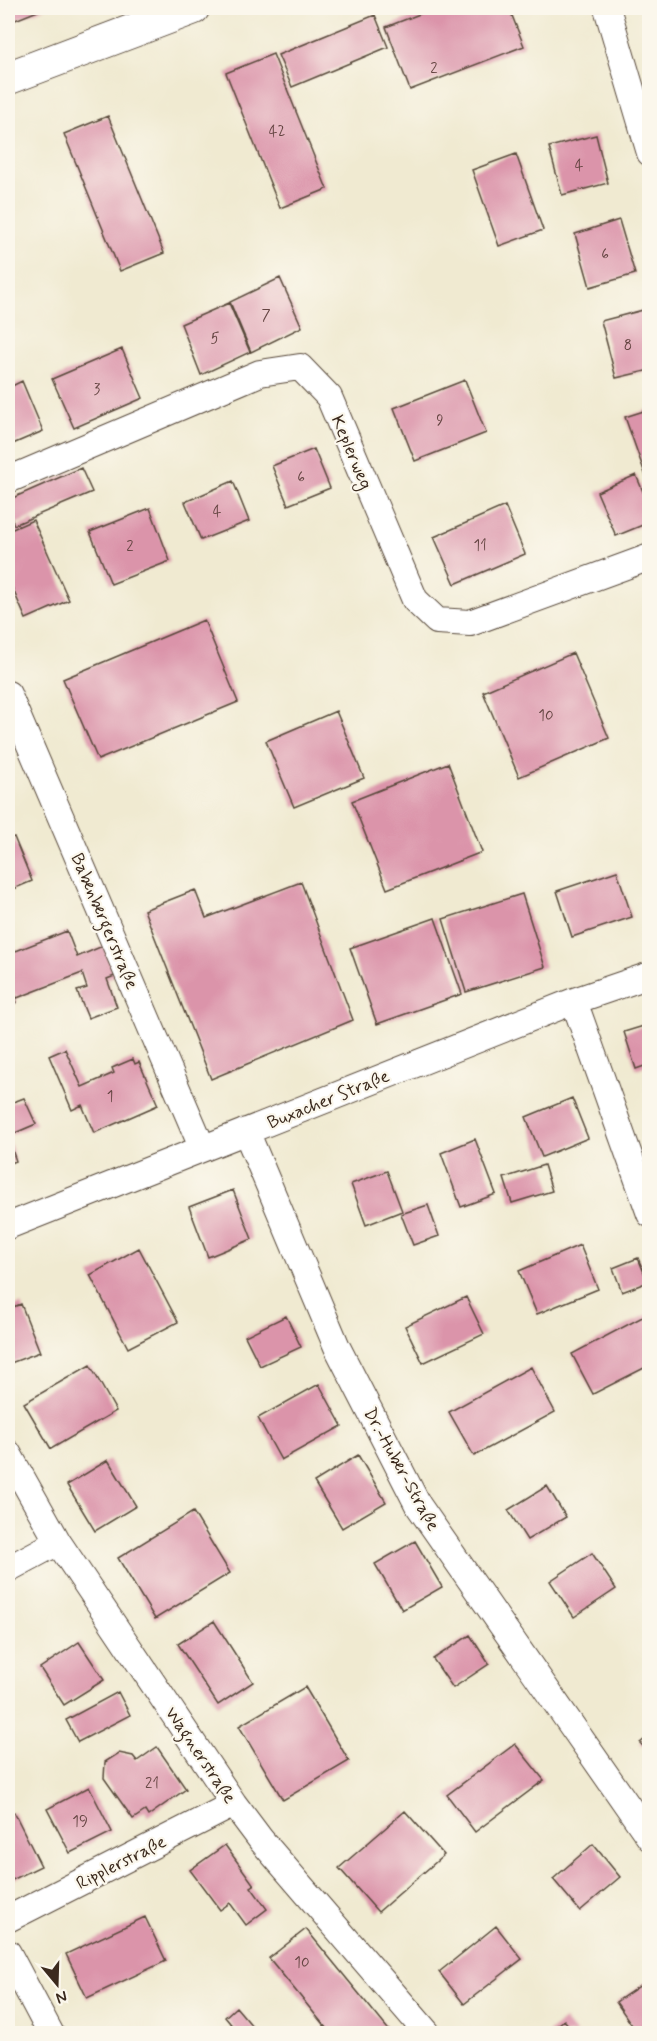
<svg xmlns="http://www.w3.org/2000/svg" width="657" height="2041" font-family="Mynerve,sans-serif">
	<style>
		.building { fill: #db94aa }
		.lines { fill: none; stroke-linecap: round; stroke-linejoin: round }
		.minor-casing { stroke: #564739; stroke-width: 28 }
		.tertiary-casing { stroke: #564739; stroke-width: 35 }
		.minor { stroke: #fff; stroke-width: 26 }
		.tertiary { stroke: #fff; stroke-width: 33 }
		.labels { text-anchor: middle; stroke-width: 4.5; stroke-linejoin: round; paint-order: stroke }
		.number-label { font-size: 15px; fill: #634441 }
		.street-label { font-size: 18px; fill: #3b2a1e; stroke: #fbf7ec }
	</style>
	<rect width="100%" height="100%" fill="#fbf7ec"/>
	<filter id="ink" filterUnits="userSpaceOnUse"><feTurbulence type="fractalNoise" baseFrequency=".0167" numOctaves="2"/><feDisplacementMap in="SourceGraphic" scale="12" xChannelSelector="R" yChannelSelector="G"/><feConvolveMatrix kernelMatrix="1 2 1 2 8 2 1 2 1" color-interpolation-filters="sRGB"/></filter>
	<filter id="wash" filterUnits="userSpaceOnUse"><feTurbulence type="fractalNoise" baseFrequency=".008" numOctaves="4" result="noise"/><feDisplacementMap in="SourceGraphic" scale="24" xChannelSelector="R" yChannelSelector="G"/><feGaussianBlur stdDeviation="1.35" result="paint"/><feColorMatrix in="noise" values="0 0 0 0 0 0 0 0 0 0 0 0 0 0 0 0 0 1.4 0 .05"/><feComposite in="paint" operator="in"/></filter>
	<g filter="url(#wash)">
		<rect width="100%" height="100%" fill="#f0ead1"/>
		<g id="blocks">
			<path class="building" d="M8,8h37l-37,15z
				M435,8h74l15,38 -114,44 -24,-63z
				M375,15l13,32 -96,40 -14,-32z
				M273,54l54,135 -47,19 -54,-135z
				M108,116l56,137 -44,18 -56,-137z
				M596,135l12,48 -46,12 -13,-48z
				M516,154l27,76 -44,16 -27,-76z
				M619,220l16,54 -45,13 -15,-53z
				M280,278l22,49 -51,25 -21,-50z
				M229,303l21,49 -49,23 -20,-51z
				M647,309l3,9v52l-34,8 -15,-57z
				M122,349l21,49 -69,30 -22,-49z
				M465,380l21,53 -71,28 -21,-53z
				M22,381l21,50 -35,15v-58z
				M650,409v75l-1,1 -24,-68z
				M314,449l16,39 -42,17 -16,-39z
				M81,468l11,24 -78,33 -6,-15v-10z
				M636,475l14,33v14l-34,14 -19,-44z
				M233,481l16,40 -48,19 -16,-38z
				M505,506l20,48 -70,30 -21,-47z
				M150,508l20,53 -59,23 -21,-52z
				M33,520l36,80 -43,19 -18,-41v-47z
				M204,620l34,82 -140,58 -35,-81z
				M573,653l36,85 -90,39 -36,-85z
				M336,711l28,67 -70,29 -28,-66z
				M448,763l34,89 -95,37 -35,-88z
				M14,837l18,44 -24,10v-52z
				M617,871l15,46 -60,20 -15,-46z
				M301,882l52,138 -142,59 -67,-169 51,-20 11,28z
				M522,894l23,73 -79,25 -23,-73z
				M435,918l27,76 -85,30 -27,-76z
				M67,931l10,26 28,-12 12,30 -10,4 10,28 -29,11 -11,-27 10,-3 -5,-15 -65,25 -5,-7 5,11 -9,4v-52z
				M650,1024v40l-14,5 -12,-37z
				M65,1049l17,38 32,-14 -2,-5 21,-9 2,5 4,-2 19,43 -64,28 -12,-28 -10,5 -23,-54z
				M24,1098l12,26 -28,12v-32z
				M572,1098l16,40 -46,19 -16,-40z
				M8,1138l8,23 -8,3z
				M475,1139l21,55 -35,13 -20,-54z
				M544,1165l8,26 -40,12 -8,-25z
				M387,1171l15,40 -36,14 -15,-41z
				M233,1190l19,49 -44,18 -19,-50z
				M428,1205l11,31 -26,9 -12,-31z
				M580,1245l18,44 -61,25 -18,-43z
				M139,1248l39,74 -50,26 -38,-73z
				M638,1258l10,24 -26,10 -9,-24z
				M466,1297l18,37 -61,29 -18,-37z
				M21,1304l19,48 -32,12v-55z
				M650,1313v52l-57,29 -21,-40z
				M286,1316l15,31 -41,19 -15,-30z
				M90,1365l26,46 -65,38 -27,-46z
				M531,1367l24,45 -81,44 -25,-44z
				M319,1384l23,42 -61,34 -23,-42z
				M358,1455l28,47 -44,26 -28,-46z
				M108,1460l28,46 -41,25 -28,-46z
				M547,1486l19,31 -39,23 -19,-30z
				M193,1512l37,61 -75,46 -37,-61z
				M415,1541l27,46 -40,23 -27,-46z
				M592,1553l24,36 -42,28 -24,-36z
				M214,1621l39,61 -35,23 -40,-61z
				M470,1635l19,29 -36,24 -20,-29z
				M79,1642l25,38 -40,25 -24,-37z
				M305,1687l44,74 -66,39 -44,-74z
				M118,1692l12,23 -52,27 -12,-22z
				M650,1735v18l-10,-10z
				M515,1744l29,36 -69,52 -28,-37z
				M157,1747l29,42 -38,27 -3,-5 -12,8 -29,-41 1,-16 14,-9 14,3 4,5z
				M89,1787l23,45 -42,21 -23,-44z
				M405,1811l39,44 -66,57 -39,-44z
				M14,1812l27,54 -33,16v-66z
				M593,1844l27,33 -40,34 -27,-32z
				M225,1845l29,40 -3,2 16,22 -21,16 -16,-22 -10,7 -30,-40z
				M145,1917l21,44 -79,37 -21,-44z
				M496,1926l26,33 -58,45 -25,-32z
				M306,1929l86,105h-61l-62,-76z
				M650,1979v51l-6,4h-6l-22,-32z
				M236,2007l23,27h-20l-14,-17z
				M564,2020l12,14h-29z"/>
		</g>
	</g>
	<g filter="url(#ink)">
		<use href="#blocks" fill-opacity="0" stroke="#564739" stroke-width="1.5"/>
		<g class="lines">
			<defs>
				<path id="minor" d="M607,8l43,145
					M8,480l252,-107 40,-6 29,30 86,203 22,21 33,2 180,-66
					M8,694l194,453
					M574,1001l76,213
					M246,1131l91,216 81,158 232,333
					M8,1226l566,-225 76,-26
					M8,1453l50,89 176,262 27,36 167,194
					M8,1569l50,-27
					M8,1919l226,-115
					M8,1953l43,81"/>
				<path id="tertiary" d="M8,78l185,-70"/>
			</defs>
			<use href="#minor" class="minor-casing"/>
			<use href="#tertiary" class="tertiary-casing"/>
			<use href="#minor" class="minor"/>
			<use href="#tertiary" class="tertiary"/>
		</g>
	</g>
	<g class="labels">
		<g class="number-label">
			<text x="434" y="73">2</text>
			<text x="277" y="136">42</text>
			<text x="579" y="170">4</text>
			<text x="605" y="259">6</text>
			<text x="266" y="320">7</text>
			<text x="215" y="343">5</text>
			<text x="628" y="350">8</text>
			<text x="97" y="394">3</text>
			<text x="440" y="425">9</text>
			<text x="301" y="482">6</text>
			<text x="217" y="516">4</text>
			<text x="480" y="550">11</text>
			<text x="130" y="551">2</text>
			<text x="546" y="720">10</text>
			<text x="110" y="1101">1</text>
			<text x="152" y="1788">21</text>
			<text x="80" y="1826">19</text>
			<text x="302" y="1967">10</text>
		</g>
		<g class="street-label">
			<text transform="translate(352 452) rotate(67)" y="6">Keplerweg</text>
			<text transform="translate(105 921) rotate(67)" y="6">Babenbergerstraße</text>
			<text transform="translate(328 1099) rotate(-22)" y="6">Buxacher Straße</text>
			<text transform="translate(402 1469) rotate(61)" y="6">Dr.-Huber-Straße</text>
			<text transform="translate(201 1755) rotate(56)" y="6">Wagnerstraße</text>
			<text transform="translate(121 1862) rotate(-27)" y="6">Ripplerstraße</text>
		</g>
	</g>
	<rect width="657" height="2041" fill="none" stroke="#fbf7ec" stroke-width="30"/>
	<g transform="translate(57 1984) rotate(161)" stroke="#fbf7ec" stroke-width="4.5" paint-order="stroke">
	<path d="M0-4.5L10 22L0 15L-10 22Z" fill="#3b2a1e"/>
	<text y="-9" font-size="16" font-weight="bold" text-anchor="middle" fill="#3b2a1e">N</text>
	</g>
</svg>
